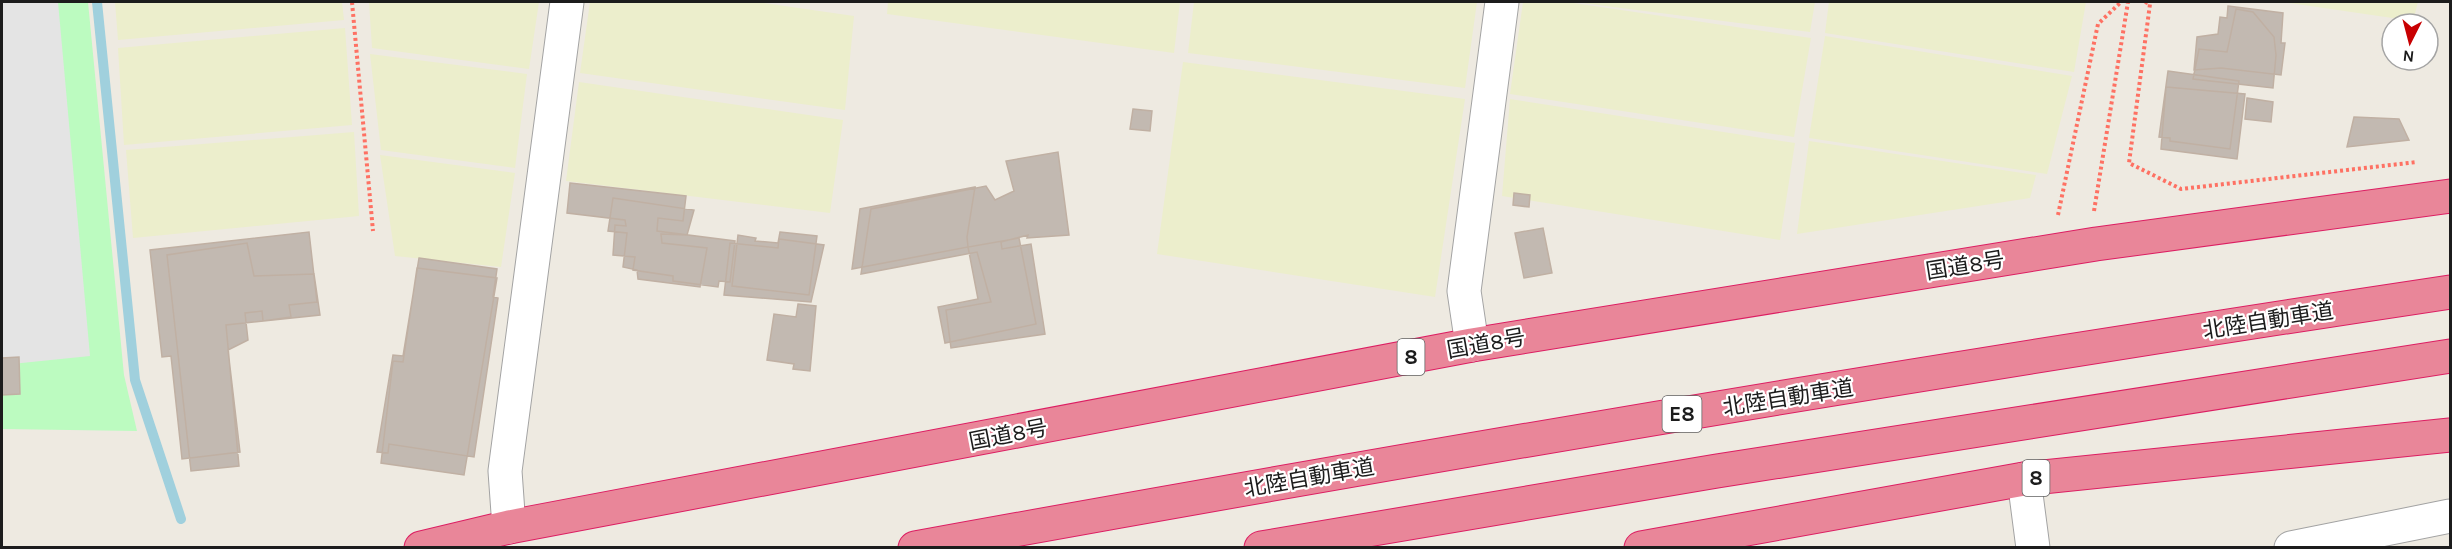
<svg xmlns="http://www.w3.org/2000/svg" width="2452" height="549" font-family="Karla,'Noto Sans JP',sans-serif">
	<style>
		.farmland { fill: #eceecc }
		.park { fill: #bcfbc0 }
		.parking { fill: #e4e4e4 }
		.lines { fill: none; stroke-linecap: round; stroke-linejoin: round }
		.stream { stroke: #a0d0dd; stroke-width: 10 }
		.building { fill: #c2b9b1; stroke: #c0b0a3; stroke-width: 1.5 }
		.street-casing { stroke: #a3a3a3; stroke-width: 35 }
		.highway-casing { stroke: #dc1e62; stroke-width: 35 }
		.path { stroke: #fe7163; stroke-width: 4; stroke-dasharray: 3 3; stroke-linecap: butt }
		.street { stroke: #fff; stroke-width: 33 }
		.highway { stroke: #e98699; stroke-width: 33 }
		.labels { text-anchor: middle; stroke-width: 4.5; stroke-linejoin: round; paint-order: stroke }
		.shield { fill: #fff; stroke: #606060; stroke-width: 1.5 }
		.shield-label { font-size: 21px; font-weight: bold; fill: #1c1c1c }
		.street-label { font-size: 22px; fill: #1c1c1c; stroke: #fff }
	</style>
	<rect width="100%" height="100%" fill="#eeeae1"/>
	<path class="farmland" d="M115,2h227l2,18 -226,20z
		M369,2h170l-10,67 -157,-21z
		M590,2h166l98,14 -9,94 -265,-37z
		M888,2h292l-6,51 -287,-39z
		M1194,2h283l-12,86 -277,-35z
		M1523,2h44l244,36 -17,99 -284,-43z
		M1574,2h241l-5,30z
		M1829,2h257l-12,70 -249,-39z
		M2282,2h136l-5,19z
		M345,28l7,97 -228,20 -6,-97z
		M1825,36l247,40 -25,98 -238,-36z
		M370,54l157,20 -12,94 -134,-18z
		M1183,62l282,37 -30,198 -278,-43z
		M579,82l264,38 -13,93 -264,-32z
		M1510,99l285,44 -15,97 -278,-44z
		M354,132l5,84 -226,22 -7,-88z
		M1809,141l227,34 -6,23 -233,36z
		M380,155l135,18 -14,94 -106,-11z"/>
	<path class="park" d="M2,2h86l36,373 13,56 -135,-2z"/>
	<path class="parking" d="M2,2h56l32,354 -88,9z"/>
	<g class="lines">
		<path class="stream" d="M97,2l38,378 46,139"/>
	</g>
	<path class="building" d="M2228,6l55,7 -2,30h4l-4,32 -60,-7 -27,2 3,-33 21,-3 2,-17 7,1z
		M2236,9l17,3 21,25 2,18 -3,33 -80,-9 6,-30 28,3z
		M2168,71l71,10 -9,68 -60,-8v-3l-11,-1z
		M2166,87l79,7 -8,65 -76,-10z
		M2247,98l26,4 -2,20 -26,-3z
		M1133,109l19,2 -2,20 -20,-2z
		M2354,117l45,2 10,21 -62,7z
		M1058,152l11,83 -42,3 1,-3 -27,7 1,7 29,-5 14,90 -94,14 -5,-38 45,-8 -14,-50 -116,22 10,-65 115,-23 9,14 19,-9 -8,-30z
		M570,183l116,13 -3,25 -25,-3 -1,13 78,10 -5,41 -11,-1 -1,6 -45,-6v-5l-40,-6 2,-13 -22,-2 2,-30 11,1 -1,-6 -58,-7z
		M975,187l-8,50 1,10 -116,22 8,-60z
		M1514,193l16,2 -1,12 -16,-2z
		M613,198l81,12 -7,25 -26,-1 1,9 45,5 -7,39 -62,-8 -1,-9 -14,-3 4,-34 -19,-2z
		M1543,228l9,45 -28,5 -9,-45z
		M309,232l8,70 -28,3 2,12 -28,4 -1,-10 -17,2 3,27 -20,10 12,102 -58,7 -11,-103 -9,1 -12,-107z
		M780,232l37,4 -8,59 -77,-9 6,-51 18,3 -1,3 23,2z
		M1019,238l17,86 -91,19 -7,-36 40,-8 -10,-52z
		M779,239l45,6 -13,57 -87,-7 6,-52 48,5z
		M247,243l7,33 60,-2 6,41 -94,10 13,141 -48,5 -24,-216z
		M419,258l78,11 -4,28 5,1 -24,159 -85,-13 -1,9 -11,-1 16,-97 10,1z
		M417,268l80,10 -33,197 -83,-12 12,-102 10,1z
		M798,304l18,2 -6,65 -17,-2 1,-5 -27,-4 7,-46 22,3z
		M19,357l1,37 -18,1v-37z"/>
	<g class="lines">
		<defs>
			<path id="street" d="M1472,345l-8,-54 38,-289
				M2024,479l9,69
				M509,527l-4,-56 62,-469
				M2291,548l159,-32"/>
			<path id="highway" d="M421,548l88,-21 963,-182 624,-101 354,-48
				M915,548c511,-93 1023,-179 1535,-256
				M1261,548l456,-77 733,-115
				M1641,548l383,-69 426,-44"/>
		</defs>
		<use href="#street" class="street-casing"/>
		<use href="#highway" class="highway-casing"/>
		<path class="path" d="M352,2l21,229
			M2145,2l5,2 -21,159 52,26 236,-27
			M2094,211l34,-209
			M2058,215l40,-191 23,-22"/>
		<use href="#street" class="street"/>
		<use href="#highway" class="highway"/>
	</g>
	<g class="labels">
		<g class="shield">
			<rect x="1397.5" y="339" width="27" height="36" rx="4.5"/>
			<rect x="1662.5" y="396" width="39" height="36" rx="4.5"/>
			<rect x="2022.5" y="460" width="27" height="36" rx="4.5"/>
		</g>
		<g class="shield-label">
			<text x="1411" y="364">8</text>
			<text x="1682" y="421">E8</text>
			<text x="2036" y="485">8</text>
		</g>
		<g class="street-label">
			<text transform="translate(1965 265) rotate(-9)" y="8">国道8号</text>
			<text transform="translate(2268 320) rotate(-9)" y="8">北陸自動車道</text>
			<text transform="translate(1486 343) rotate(-10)" y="8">国道8号</text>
			<text transform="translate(1788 397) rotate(-9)" y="8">北陸自動車道</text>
			<text transform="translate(1008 434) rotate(-11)" y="8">国道8号</text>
			<text transform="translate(1309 477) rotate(-10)" y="8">北陸自動車道</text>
		</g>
	</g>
	<rect width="2452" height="549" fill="none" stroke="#1c1c1c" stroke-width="6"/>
	<g transform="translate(2410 42) rotate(186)"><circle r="28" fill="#ffffff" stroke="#a4a4a4" stroke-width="1.5"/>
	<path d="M0-4.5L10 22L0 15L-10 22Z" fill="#c80002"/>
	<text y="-9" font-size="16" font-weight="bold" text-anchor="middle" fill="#1c1c1c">N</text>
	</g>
</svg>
